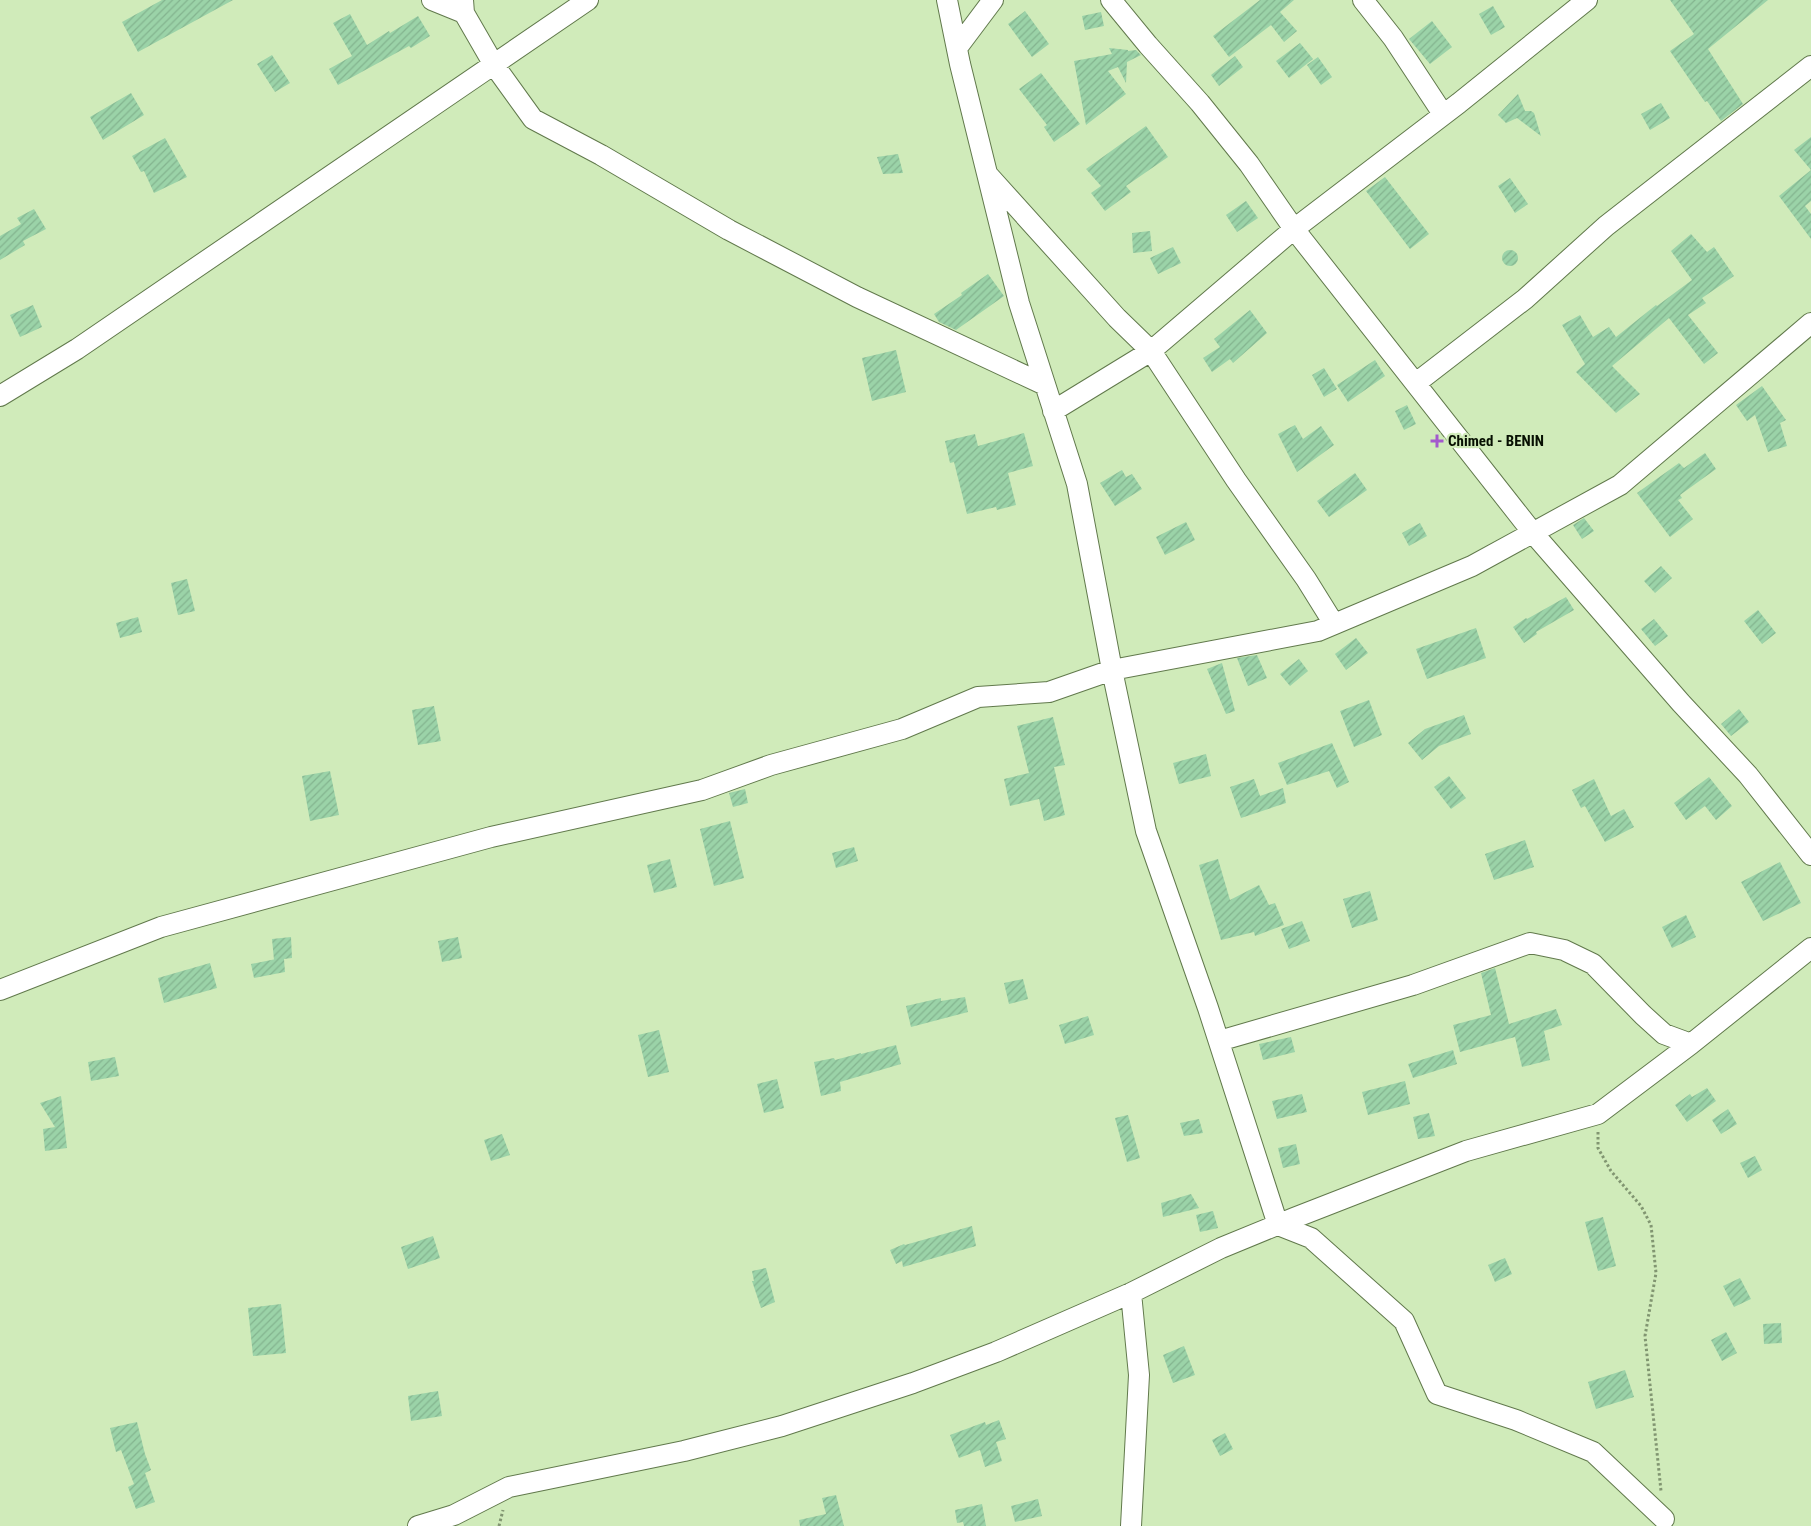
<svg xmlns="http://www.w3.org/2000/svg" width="1811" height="1526" font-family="'Roboto Condensed',sans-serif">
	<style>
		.building { fill: url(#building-hatch) }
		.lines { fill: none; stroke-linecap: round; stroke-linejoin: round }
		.minor-casing { stroke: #61794c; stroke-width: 22 }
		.path { stroke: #819571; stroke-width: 3; stroke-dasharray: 2.5 2.5; stroke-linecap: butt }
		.minor { stroke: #fff; stroke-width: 20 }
		.poi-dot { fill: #a359cd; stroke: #d0ebba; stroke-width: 2 }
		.labels { text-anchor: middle; stroke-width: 4.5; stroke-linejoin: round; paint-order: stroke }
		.poi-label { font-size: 15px; font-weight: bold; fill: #071002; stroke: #d0ebba; text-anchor: start }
	</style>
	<defs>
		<pattern id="building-hatch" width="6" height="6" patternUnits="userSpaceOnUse" patternTransform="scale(1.25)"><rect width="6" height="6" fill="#9bd3a8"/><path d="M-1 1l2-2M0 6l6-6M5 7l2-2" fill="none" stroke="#84b48f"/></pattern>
	</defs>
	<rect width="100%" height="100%" fill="#d0ebba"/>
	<path class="building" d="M162,0h71l-95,52 -16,-30z
		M1260,0h34l-14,12 17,19 -13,11 -13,-17 -42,32 -16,-21z
		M1670,0h98l-60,49 35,55 -22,17 -14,-20 -2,1 -35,-51 24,-17z
		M1493,6l12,21 -14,8 -12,-21z
		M1025,11l24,33 -17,13 -24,-33z
		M1101,12l3,14 -19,4 -3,-14z
		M350,14l17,31 22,-14 1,2 28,-17 12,20 -19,12 -2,-2 -71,39 -9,-16 23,-13 -19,-33z
		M1432,21l20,26 -22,17 -21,-25z
		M1300,43l13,16 -24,19 -13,-17z
		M1109,48l19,2v1l8,-1 5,5 -14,7 -1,21 -8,-16 -10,4 18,23 -40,31 -12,-64 38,-7z
		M272,55l18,28 -15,9 -18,-28z
		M1235,56l8,11 -24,19 -8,-11z
		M1318,57l14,20 -11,8 -14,-20z
		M1041,73l39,51 -26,18 -10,-15 3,-2 -28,-36z
		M131,93l13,22 -41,25 -13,-23z
		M1518,94l7,17h6l3,2 7,23 -24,-18 -11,5 -8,-8z
		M1661,103l9,15 -20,12 -9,-16z
		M1146,126l22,31 -42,29 5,6 -26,19 -14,-18 10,-7 -15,-17z
		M1811,137v64l-6,5 6,8v25l-32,-43 32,-26 -17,-20z
		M165,138l22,39 -33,16 -10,-22 -3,1 -9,-16z
		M898,154l5,19 -20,1 -6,-17z
		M1385,177l44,57 -19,15 -44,-58z
		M1510,178l18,26 -13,9 -17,-27z
		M1246,201l12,17 -21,14 -11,-17z
		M34,209l12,20 -23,12 2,4 -25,15v-24l21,-12 -4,-6z
		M1150,231l2,20 -19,2 -1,-20z
		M1691,234l16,18 7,-5 20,29 -32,22 4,5 -18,12 30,38 -14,11 -35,-46 -57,48 28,28 -24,19 -40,-41 9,-8 -23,-39 18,-10 13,22 16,-10 7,10 40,-32 1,1 35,-26 -21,-29z
		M1173,247l8,16 -23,11 -8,-16z
		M1502 258a8 8 0 1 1 16 0a8 8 0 1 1-16 0Z
		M988,274l16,22 -48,34 -17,-8 -5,-8 28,-19 -1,-2z
		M33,305l9,22 -22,10 -10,-22z
		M1250,310l17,23 -34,30 -3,-4 -18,13 -9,-14 17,-11 -6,-8z
		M896,350l10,42 -34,9 -10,-43z
		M1375,360l10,16 -37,26 -11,-17z
		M1324,368l13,21 -13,8 -12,-22z
		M1762,386l24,34 -6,3 7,23 -19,6 -13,-37 -8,6 -11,-16z
		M1407,405l9,19 -12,6 -9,-19z
		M1295,425l8,14 18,-13 13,19 -37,27 -19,-38z
		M1024,433l9,33 -25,7 8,32 -19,5 -1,-3 -29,7 -13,-52 -4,1 -5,-22 30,-7 3,12z
		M1705,453l11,16 -36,26 2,3 -4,2 15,19 -23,18 -33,-44 42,-30 5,5z
		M1122,470l4,7 6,-3 10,15 -27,17 -15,-23z
		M1355,473l12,17 -38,27 -12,-16z
		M1584,518l10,13 -12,8 -9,-14z
		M1186,522l9,18 -30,15 -9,-18z
		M1420,523l7,13 -18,10 -7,-13z
		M1661,566l11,12 -17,15 -11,-12z
		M187,579l8,32 -17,4 -7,-32z
		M1566,597l8,13 -38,22 1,2 -13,9 -11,-16 13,-9 1,1z
		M1758,610l18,23 -14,11 -18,-23z
		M138,617l4,15 -22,6 -4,-15z
		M1654,619l14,17 -13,10 -14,-17z
		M1476,628l10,30 -59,21 -11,-30z
		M1356,638l12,15 -22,17 -11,-16z
		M1257,655l10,23 -19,8 -11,-28z
		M1299,659l9,12 -18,15 -10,-12z
		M1222,663l13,48 -9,3 -19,-45z
		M1369,700l13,35 -28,12 -14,-36z
		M434,706l7,35 -23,4 -6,-35z
		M1739,709l10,13 -18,14 -10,-12z
		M1464,715l7,19 -32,12 -17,14 -14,-17 17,-14z
		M1053,717l12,48 -11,2 11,48 -21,6 -5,-22 -29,7 -6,-27 25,-6 -12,-47z
		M1332,743l17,39 -12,6 -8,-17 -42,14 -9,-22z
		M1206,754l5,22 -32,8 -6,-21z
		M330,771l9,44 -29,6 -8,-45z
		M1449,776l17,22 -15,11 -17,-22z
		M1709,777l23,29 -16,14 -11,-14 -19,14 -12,-17z
		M1254,779l6,17 23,-8 3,15 -45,15 -11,-31z
		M1594,779l17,37 13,-7 10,18 -29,15 -20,-36 -4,2 -9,-18z
		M745,789l3,14 -15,4 -4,-14z
		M730,821l14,57 -30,8 -14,-57z
		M1525,840l9,27 -40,13 -9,-26z
		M854,847l4,14 -22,7 -4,-15z
		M670,859l7,28 -23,6 -7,-28z
		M1218,859l12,41 29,-15 10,20 6,-2 9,22 -29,11 -1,-4 -33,8 -22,-75z
		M1780,862l21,41 -38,18 -22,-39z
		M1370,891l8,29 -26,8 -9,-29z
		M1686,915l10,22 -24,11 -10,-21z
		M1302,921l8,20 -21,8 -8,-20z
		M291,937l1,21 -8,1 1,13 -31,6 -3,-14 25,-5 -2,1 -2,-21z
		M458,937l4,21 -20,4 -4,-21z
		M210,963l7,25 -53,15 -6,-25z
		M1495,968l14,56 47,-15 6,16 -18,6 6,29 -28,7 -7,-30 -55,15 -7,-27 38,-10 -10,-42z
		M1023,979l5,20 -19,5 -5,-21z
		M965,997l3,15 -57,15 -5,-21 35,-8v3z
		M1088,1016l6,19 -29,9 -6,-19z
		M659,1030l10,42 -21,5 -10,-42z
		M1291,1037l4,15 -32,8 -4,-16z
		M896,1045l5,19 -61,18 1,9 -20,5 -7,-34 20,-4 1,2 26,-7v1z
		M1453,1050l4,14 -44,14 -5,-14z
		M115,1057l4,19 -28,5 -3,-19z
		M777,1079l7,29 -20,5 -7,-29z
		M1405,1081l5,23 -42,11 -6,-23z
		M1707,1088l9,13 -29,21 -12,-17 15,-11 2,3z
		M1302,1094l5,18 -30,7 -5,-18z
		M61,1096l6,52 -22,3 -2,-22 12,-2 -15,-24z
		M1728,1109l9,15 -16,10 -9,-14z
		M1429,1113l6,23 -17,3 -5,-22z
		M1128,1115l12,43 -13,4 -12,-44z
		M1199,1119l4,14 -19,3 -4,-13z
		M502,1134l8,21 -19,6 -7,-21z
		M1296,1144l4,20 -17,4 -5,-20z
		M1755,1156l7,14 -14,8 -8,-15z
		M1191,1194l8,14 -36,9 -2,-14z
		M1213,1211l5,17 -18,4 -4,-17z
		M1603,1217l13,49 -18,5 -13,-49z
		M972,1226l4,20 -73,21 -1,-6 -6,3 -6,-14 14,-6 1,1z
		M433,1236l7,22 -32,11 -7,-22z
		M1505,1258l7,16 -17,8 -7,-17z
		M766,1268l9,34 -14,6 -9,-27h2l-2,-10z
		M1740,1278l11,21 -17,8 -11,-21z
		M281,1304l5,49 -33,3 -5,-48z
		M1781,1323l1,20 -18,1 -1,-20z
		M1726,1332l11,21 -15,8 -11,-21z
		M1184,1346l11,29 -22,8 -10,-28z
		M1625,1370l9,27 -38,12 -8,-27z
		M438,1391l4,25 -31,5 -3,-25z
		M999,1420l7,19 -10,3 6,19 -17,6 -5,-17 -21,8 -9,-23 35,-13 1,3z
		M137,1422l8,32 6,16 -6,3 10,29 -19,7 -8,-22 6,-3 -13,-34 -5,2 -6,-24z
		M1225,1433l8,16 -13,7 -8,-16z
		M836,1495l8,31h-44l-1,-6 27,-6 -4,-16z
		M1038,1499l4,17 -27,6 -4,-16z
		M982,1504l4,22h-22l-1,-4 -6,1 -2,-13z"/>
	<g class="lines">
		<defs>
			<path id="minor" d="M432,0l32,13
				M463,0l1,13 30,52 39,54 68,36 128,75 128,67 188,88
				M947,0l13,64 59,239 58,181 35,186 34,161 62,177 70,217 33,13 93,83 33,73 79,26 77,32 71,67
				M1111,0l37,45 52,58 49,61 45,65 239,304 148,170 67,72 63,80
				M1363,0l30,38 50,76
				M957,48l36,-48
				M989,176l128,142 34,33 85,129 70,99 28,45
				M1416,383l109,-84 81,-73 205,-160
				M0,396l77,-47 511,-349
				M1053,411l98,-60 143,-122 165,-126 128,-103
				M0,990l161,-63 330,-90 211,-47 69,-25 131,-36 76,-32 71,-5 63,-22 206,-39 154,-65 148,-81 191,-162
				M1219,1041l194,-56 117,-42 34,7 29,14 50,51 21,19 27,10
				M1131,1293l8,82 -8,151
				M418,1526l36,-11 55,-28 175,-36 98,-25 131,-43 83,-31 135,-59 90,-45 73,-30 172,-67 132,-37 93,-70 120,-96"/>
		</defs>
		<use href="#minor" class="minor-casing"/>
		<path class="path" d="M1598,1132v16l13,23 30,35 10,19 5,48 -11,63 16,155
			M499,1526l4,-16"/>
		<use href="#minor" class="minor"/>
	</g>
	<path class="poi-dot" d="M1434.5 433.5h5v5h5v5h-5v5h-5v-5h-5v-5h5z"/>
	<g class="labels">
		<g class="poi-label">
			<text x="1448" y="446">Chimed - BENIN</text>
		</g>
	</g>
</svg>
